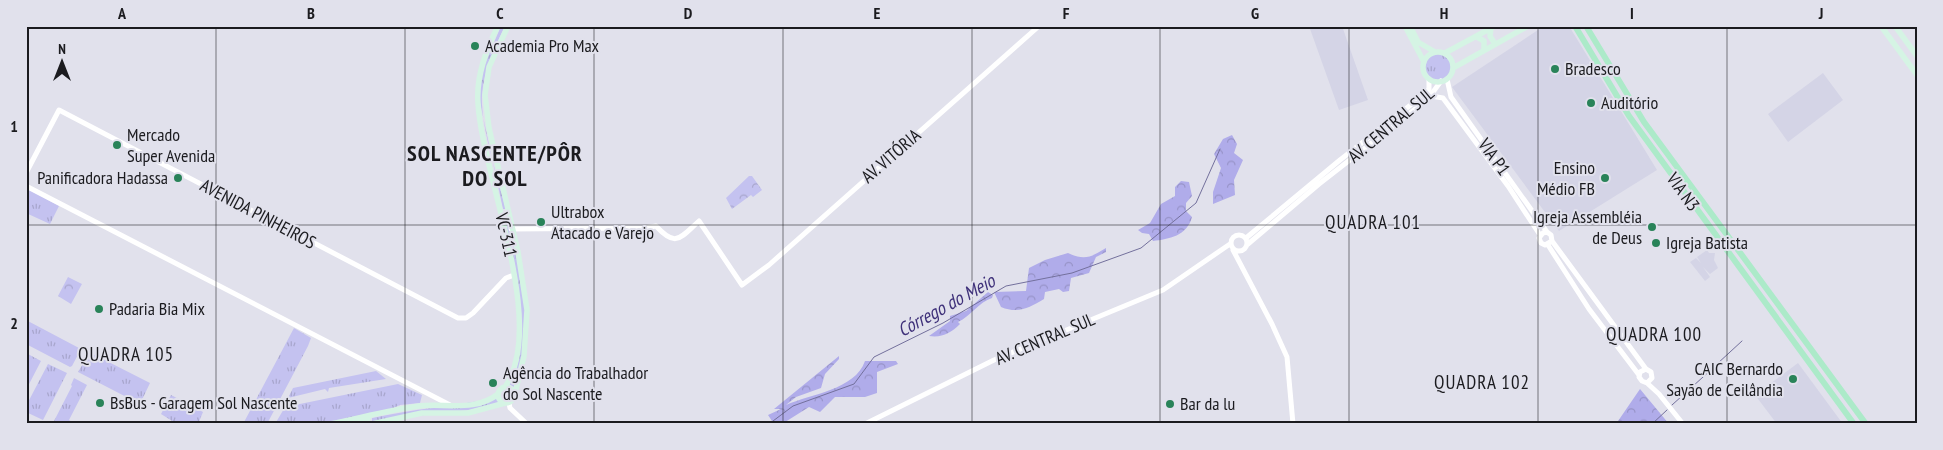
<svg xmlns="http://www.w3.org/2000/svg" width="1943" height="450" font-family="'PT Sans Narrow',sans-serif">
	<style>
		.built { fill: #d4d4e6 }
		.grass { fill: url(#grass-tufts) }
		.forest { fill: url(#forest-crowns) }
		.park { fill: url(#park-crowns) }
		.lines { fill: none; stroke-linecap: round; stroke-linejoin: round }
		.stream { stroke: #73709c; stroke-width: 1 }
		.tertiary { stroke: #fff; stroke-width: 5 }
		.secondary { stroke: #d5f4e4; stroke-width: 5.5 }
		.primary { stroke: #aceac9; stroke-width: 6 }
		.grid { fill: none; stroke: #1b1b1f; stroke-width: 1; stroke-opacity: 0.55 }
		.poi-dot { fill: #298359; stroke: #e1e1ec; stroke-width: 2 }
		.labels { text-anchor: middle; stroke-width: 4; stroke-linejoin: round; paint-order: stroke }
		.poi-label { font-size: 18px; fill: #1b1b1f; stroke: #e1e1ec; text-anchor: start }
		.street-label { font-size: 18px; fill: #1b1b1f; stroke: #e1e1ec }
		.neighbourhood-label { font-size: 19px; letter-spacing: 1px; fill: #1b1b1f; stroke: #e1e1ec }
		.water-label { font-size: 19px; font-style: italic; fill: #3e3079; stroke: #e1e1ec }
		.district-label { font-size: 22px; font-weight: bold; letter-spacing: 1px; fill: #1b1b1f; stroke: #e1e1ec }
		.neatline { fill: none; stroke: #1b1b1f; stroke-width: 2 }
		.grid-label { font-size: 16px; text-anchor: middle; font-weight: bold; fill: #1b1b1f }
	</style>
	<defs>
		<pattern id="grass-tufts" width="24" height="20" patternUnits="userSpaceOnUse" patternTransform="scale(1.25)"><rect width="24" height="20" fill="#c4c2f0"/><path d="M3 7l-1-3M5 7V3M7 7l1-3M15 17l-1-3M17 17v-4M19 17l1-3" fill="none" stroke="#a8a6cd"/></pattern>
		<pattern id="forest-crowns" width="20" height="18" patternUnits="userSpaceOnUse" patternTransform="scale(1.25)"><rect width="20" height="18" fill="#b0acea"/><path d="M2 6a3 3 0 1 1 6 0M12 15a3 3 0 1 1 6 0" fill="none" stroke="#9793c8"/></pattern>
		<pattern id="park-crowns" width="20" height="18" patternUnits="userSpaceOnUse" patternTransform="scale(1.25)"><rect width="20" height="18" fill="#c4c2f0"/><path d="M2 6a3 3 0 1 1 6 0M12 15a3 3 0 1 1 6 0" fill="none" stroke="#a8a6cd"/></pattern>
	</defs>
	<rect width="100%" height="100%" fill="#e1e1ec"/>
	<path class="built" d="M1309,26h33l26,74 -29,10z
		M1544,26h25l88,144 -98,61 -107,-144z
		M1823,73l20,27 -55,42 -20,-28z
		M1707,250l2,3h6l-1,7 4,8 -8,6 -7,-7 7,10 -5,4 -15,-19 6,-4 5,5 -4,-6z
		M1798,363l45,61h-66l-22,-29z"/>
	<path class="grass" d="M501,26h4c-11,23 -21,44 -23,69 -2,29 16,84 24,114h-3l-24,-111 2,-25z
		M1425 67a13 13 0 1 1 26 0a13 13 0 1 1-26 0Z
		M26,188l33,18 -9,18 -24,-11z
		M507,223c12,40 23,85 17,127 -2,12 -7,25 -10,37l-5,-3c24,-32 7,-124 -4,-160z
		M26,320l53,28 2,1 -9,17 -2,1 -44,-23z
		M294,328l17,10 -3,8 -41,78h-24z
		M87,351l63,32 -10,21 -62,-32 9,-15z
		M26,353l15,8 -15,29z
		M48,364l19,9 -24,47 -17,-8v-6z
		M376,371l10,8 -57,9 -1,4 -3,-3 -37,9 5,-10z
		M74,378l13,7 -18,35 6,4h-25l4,-3 18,-35 -1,-1z
		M398,384l24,11 -2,8 -20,2 -9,4 -71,15h-45l10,-17z
		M171,395l32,17 -5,12h-21l-16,-10z
		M496,398l4,5 -31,7 -97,11v-3c41,-9 82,-12 124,-20z"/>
	<path class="forest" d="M1232,135l5,9 -3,9 9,7 -9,20 1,15 -22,9v-12l8,-24 -7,-14 9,-15z
		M1181,181l8,1 3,14 -6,7v8l6,6c-5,19 -23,22 -39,24l-4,-7 -7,-1 -4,-3 12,-7 11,-19 14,-8v-9z
		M1106,248v4l-10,5 -7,16 -18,5 -2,13 -6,1 -4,-3 -14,3 -1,7c-15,9 -26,15 -43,8l-7,-15 32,-1 3,-23 16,-8 23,-7c17,8 23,4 38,-5z
		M988,292l5,3 -1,3c-13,4 -21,18 -34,24l2,2c-9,9 -18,14 -31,12l21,-15v-5l16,-5z
		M839,356v3l-14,15 -4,14 -25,9 -10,8c24,-11 69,-15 79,-44h31l2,3 -21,8v21l-12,4h-30l-15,15 -11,-5 -27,17h-8l-6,-9 13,-6h-7z
		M1640,389l29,35h-53z"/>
	<path class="park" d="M749,176h3l10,14 -9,7 -2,-2 -19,14 -6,-11z
		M68,277l14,7 -11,20 -13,-8z"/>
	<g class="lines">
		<path class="stream" d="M1717,364l25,-23
			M1672,405l41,-37
			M773,421l20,-15 61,-22 20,-27 69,-34 63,-37 66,-13 69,-25 55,-45 24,-54
			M769,424h1
			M1652,424l15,-14"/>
		<path class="tertiary" d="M1447,79l4,18 96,135 4,3 1,6 -7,4 -4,-2 -2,-5 4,-5 4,-1
			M1431,96l12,2 65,88 32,49
			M26,173l33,-63 399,208h8l7,-5 33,-35 8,-3
			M26,186l424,219
			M511,229l133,-1 12,-2c20,22 24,12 43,-5l43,64 27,-20 270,-239
			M1231 243a8 8 0 1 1 16 0a8 8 0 1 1-16 0Z
			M1246,238l94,-78 86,-67 3,-4v-10
			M1552,241l94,128 5,3 1,6 -5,5 -5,-2 -3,-4 1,-5 6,-3
			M1248,244l71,-60 109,-85 13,-18
			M1548,245l41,64 50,66
			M1233,250l39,74 15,33 6,67
			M1647,383l12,11 24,30
			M509,403l1,5 17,16
			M865,424l129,-64 169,-70 67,-46"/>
		<path class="secondary" d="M498,26c-12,24 -22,50 -20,77 4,72 70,221 27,284
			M508,26l-19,41 -4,28 4,33 29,124 9,58 -3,46 -9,37
			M1405,26l19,36
			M1410,26l8,16 17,10
			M1881,26l36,49
			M1895,26l22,30
			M1491,28l-1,8 5,8
			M1477,37l7,4v9
			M1423 67a15 15 0 1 1 30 0a15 15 0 1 1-30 0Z
			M1445,53l50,-27
			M1453,68l75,-42
			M498 395a8 8 0 1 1 16 0a8 8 0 1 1-16 0Z
			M330,424c30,-6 59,-14 89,-18 26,-3 57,6 79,-12
			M356,424l11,-3 1,-3 -2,-1
			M372,424l50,-11h46l37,-10"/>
		<path class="primary" d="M1575,26l54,90 225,308
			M1586,26l58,96 222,302"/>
	</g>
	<path class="grid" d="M216,26v398M405,26v398M594,26v398M783,26v398M972,26v398M1160,26v398M1349,26v398M1538,26v398M1727,26v398M26,225h1891"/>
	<g class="poi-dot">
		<circle cx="475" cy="46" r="5"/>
		<circle cx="1555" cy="69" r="5"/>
		<circle cx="1591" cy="103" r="5"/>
		<circle cx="117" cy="145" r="5"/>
		<circle cx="178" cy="178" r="5"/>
		<circle cx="1605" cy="178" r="5"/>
		<circle cx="541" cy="222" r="5"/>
		<circle cx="1652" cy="227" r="5"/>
		<circle cx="1656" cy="243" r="5"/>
		<circle cx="99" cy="309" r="5"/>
		<circle cx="1793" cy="379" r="5"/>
		<circle cx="493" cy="383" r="5"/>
		<circle cx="100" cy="403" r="5"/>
		<circle cx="1170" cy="404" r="5"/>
	</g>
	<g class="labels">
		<g class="poi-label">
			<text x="485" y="52">Academia Pro Max</text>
			<text x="1565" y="75">Bradesco</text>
			<text x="1601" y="109">Auditório</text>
			<text x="127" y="141">Mercado<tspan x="127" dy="21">Super Avenida</tspan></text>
			<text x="1595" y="174" text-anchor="end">Ensino<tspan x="1595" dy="21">Médio FB</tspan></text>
			<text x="168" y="184" text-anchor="end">Panificadora Hadassa</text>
			<text x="551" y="218">Ultrabox<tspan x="551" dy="21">Atacado e Varejo</tspan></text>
			<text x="1642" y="223" text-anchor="end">Igreja Assembléia<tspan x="1642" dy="21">de Deus</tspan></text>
			<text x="1666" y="249">Igreja Batista</text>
			<text x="109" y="315">Padaria Bia Mix</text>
			<text x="1783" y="375" text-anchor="end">CAIC Bernardo<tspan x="1783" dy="21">Sayão de Ceilândia</tspan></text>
			<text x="503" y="379">Agência do Trabalhador<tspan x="503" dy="21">do Sol Nascente</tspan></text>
			<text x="110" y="409">BsBus - Garagem Sol Nascente</text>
			<text x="1180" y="410">Bar da lu</text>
		</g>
		<g class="street-label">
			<text transform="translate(1391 125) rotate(-40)" y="6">AV. CENTRAL SUL</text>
			<text transform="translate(891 156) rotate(-41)" y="6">AV. VITÓRIA</text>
			<text transform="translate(1494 157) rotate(54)" y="6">VIA P1</text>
			<text transform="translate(1683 192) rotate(54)" y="6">VIA N3</text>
			<text transform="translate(258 214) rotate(28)" y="6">AVENIDA PINHEIROS</text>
			<text transform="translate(506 235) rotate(77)" y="6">VC-311</text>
			<text transform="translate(1045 339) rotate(-23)" y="6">AV. CENTRAL SUL</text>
		</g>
		<g class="neighbourhood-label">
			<text x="1373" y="229">QUADRA 101</text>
			<text x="1654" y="341">QUADRA 100</text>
			<text x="126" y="361">QUADRA 105</text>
			<text x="1482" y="389">QUADRA 102</text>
		</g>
		<g class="water-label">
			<text transform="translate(946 305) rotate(-29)" y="7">Córrego do Meio</text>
		</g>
		<g class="district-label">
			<text x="495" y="161">SOL NASCENTE/PÔR<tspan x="495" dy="25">DO SOL</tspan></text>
		</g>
	</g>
	<rect width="1943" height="450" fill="none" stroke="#e1e1ec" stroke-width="55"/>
	<g transform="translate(62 62)" stroke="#e1e1ec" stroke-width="4" paint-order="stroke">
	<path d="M0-4L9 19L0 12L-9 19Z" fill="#1b1b1f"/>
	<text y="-8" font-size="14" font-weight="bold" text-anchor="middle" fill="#1b1b1f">N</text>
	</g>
	<rect x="28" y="28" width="1888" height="394" class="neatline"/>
	<g class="grid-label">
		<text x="122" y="19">A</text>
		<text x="311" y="19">B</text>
		<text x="500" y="19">C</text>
		<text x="688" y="19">D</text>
		<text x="877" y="19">E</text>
		<text x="1066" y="19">F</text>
		<text x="1255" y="19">G</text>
		<text x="1444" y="19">H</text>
		<text x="1632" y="19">I</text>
		<text x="1821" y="19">J</text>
		<text x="14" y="132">1</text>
		<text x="14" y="329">2</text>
	</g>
</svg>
